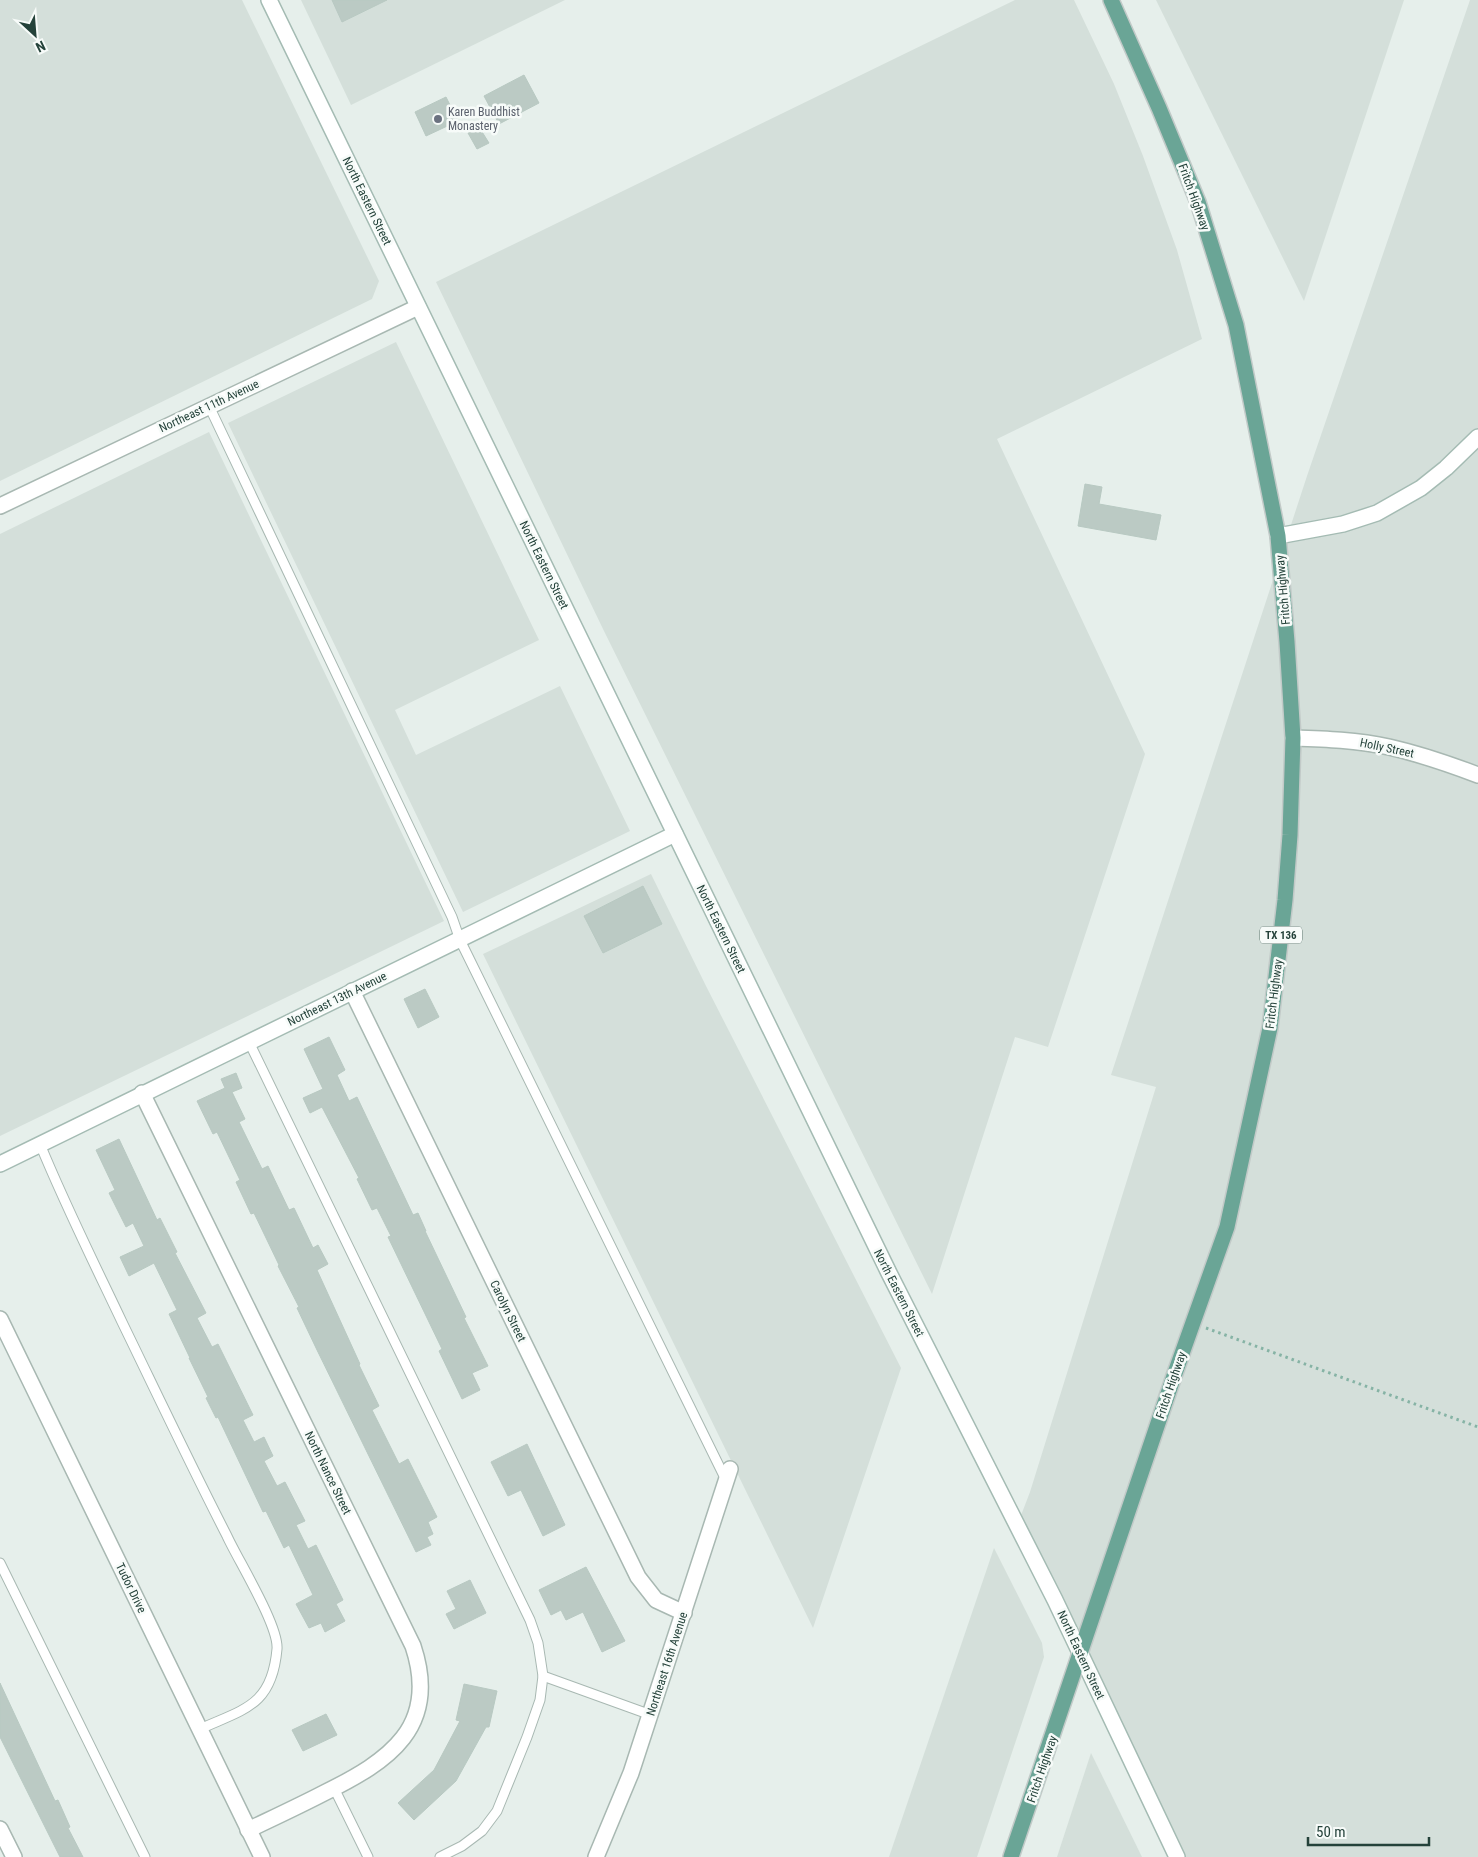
<svg xmlns="http://www.w3.org/2000/svg" width="1478" height="1857" viewBox="0 0 1478 1857" font-family="'Roboto Condensed',sans-serif">
	<style>
		.built { fill: #d4dfda }
		.building { fill: #bbcac4; stroke: #b8c9c2 }
		.lines { fill: none; stroke-linecap: round; stroke-linejoin: round }
		.lane-casing { stroke: #a8b8b2; stroke-width: 11 }
		.street-casing { stroke: #a8b8b2; stroke-width: 18 }
		.secondary-casing { stroke: #a4bbb3; stroke-width: 18 }
		.primary-casing { stroke: #c2cac8; stroke-width: 18 }
		.path { stroke: #86b3a5; stroke-width: 3; stroke-dasharray: 2.5 4; stroke-linecap: butt }
		.lane { stroke: #fff; stroke-width: 9 }
		.street { stroke: #fff; stroke-width: 15 }
		.secondary { stroke: #fff; stroke-width: 15 }
		.primary { stroke: #6aa596; stroke-width: 15 }
		.worship-dot { fill: #6b7280; stroke: #f7fbf9; stroke-width: 2 }
		.labels { text-anchor: middle; stroke-width: 5; stroke-linejoin: round; paint-order: stroke }
		.shield { fill: #f7fbf9; stroke: #637a73; stroke-width: 1 }
		.shield-label { font-size: 11px; font-weight: bold; fill: #24423a }
		.worship-label { font-size: 12px; fill: #5b616d; stroke: #f7fbf9; text-anchor: start }
		.street-label { font-size: 12px; fill: #24423a; stroke: #f7fbf9 }
	</style>
	<rect width="100%" height="100%" fill="#e6efeb"/>
	<g class="built">
		<path d="M0 0H242L379 281 372 299 0 481Z"/>
		<path d="M301 0H565L351 105Z"/>
		<path d="M1015 0H1074L1114 84 1143 156 1177 250 1202 339 997 439 1145 754 1048 1047 1015 1037 932 1294 603 629 436 282Z"/>
		<path d="M1156 0H1404L1304 301Z"/>
		<path d="M1470 0H1478V1857H1186L1020 1518 1030 1492 1156 1087 1111 1075 1307 476Z"/>
		<path d="M396 342 539 640 395 710 416 755 560 686 630 831 463 912 228 423Z"/>
		<path d="M209 432 444 921 0 1136V534Z"/>
		<path d="M651 874 706 986 901 1368 813 1628 483 954Z"/>
		<path d="M994 1548 1042 1643 1044 1657 977 1857H889Z"/>
		<path d="M1091 1753 1142 1857H1057Z"/>
	</g>
	<g class="building">
		<path d="M332 0H387L342 22Z"/>
		<path d="M524 75 539 103 499 124 484 96Z"/>
		<path d="M446 97 458 121 426 136 415 112Z"/>
		<path d="M479 127 489 143 477 149 468 133Z"/>
		<path d="M1085 484 1102 487 1099 504 1161 515 1156 540 1078 526Z"/>
		<path d="M643 886 662 924 603 953 584 916Z"/>
		<path d="M425 989 439 1017 418 1028 404 999Z"/>
		<path d="M329 1037 345 1070 337 1075 349 1101 357 1097 413 1215 418 1213 426 1231H425L466 1317 464 1318 488 1366 472 1373 480 1390 462 1399 439 1351 442 1349 388 1237 391 1236 377 1208 372 1210 357 1179 359 1178 322 1107 310 1113 303 1098 323 1089 304 1049Z"/>
		<path d="M236 1073 242 1088 232 1092 245 1119 239 1122 262 1169 268 1166 289 1210 294 1208 313 1248 318 1245 328 1264 317 1270 360 1364 359 1365 379 1406 372 1410 399 1464 408 1459 437 1517 428 1522 433 1534 427 1537 431 1545 416 1552 317 1350 297 1308 299 1307 278 1266 279 1265 254 1213 251 1214 236 1182 240 1180 217 1132 213 1134 197 1101 225 1088 221 1079Z"/>
		<path d="M119 1139 157 1220 160 1218 177 1252 175 1253 206 1313 197 1318 212 1347 218 1344 253 1415 243 1420 254 1442 264 1437 273 1456 264 1461 277 1486 285 1482 305 1521 296 1525 308 1549 316 1545 343 1600 336 1604 345 1621 325 1632 321 1623 309 1628 296 1604 313 1595 289 1545 284 1548 266 1511 263 1512 218 1417 216 1418 206 1398 208 1397 189 1358H190L169 1314 177 1310 154 1263 129 1276 120 1257 144 1246 133 1223 126 1227 109 1193 115 1190 96 1150Z"/>
		<path d="M527 1444 565 1525 543 1536 521 1490 508 1496 491 1462Z"/>
		<path d="M586 1567 625 1641 602 1652 583 1612 566 1620 561 1610 551 1615 539 1590Z"/>
		<path d="M470 1580 486 1613 454 1629 446 1614 456 1609 447 1591Z"/>
		<path d="M0 1683 55 1801 58 1800 70 1827 68 1828 83 1857H60L0 1737Z"/>
		<path d="M464 1684 497 1691 489 1727H486L456 1781 414 1820 398 1803 434 1770 460 1721 456 1720Z"/>
		<path d="M326 1714 337 1735 303 1751 292 1730Z"/>
	</g>
	<g class="lines">
		<g class="lane-casing">
			<g id="lane">
				<path d="M209 406 452 917 460 940 726 1480"/>
				<path d="M249 1042 530 1620 538 1643 543 1676 540 1700 527 1737 497 1811 482 1831 462 1846 440 1857"/>
				<path d="M40 1144C65 1205 94 1263 122 1322 157 1394 191 1466 227 1536 238 1560 279 1626 277 1649 272 1706 244 1709 200 1729"/>
				<path d="M0 1563 145 1857"/>
				<path d="M543 1676 651 1715"/>
				<path d="M334 1788 368 1857"/>
			</g>
		</g>
		<g class="street-casing">
			<g id="street">
				<path d="M0 506 418 307"/>
				<path d="M1293 738C1325 739 1357 740 1389 747 1420 754 1449 764 1478 775"/>
				<path d="M352 991 638 1577 656 1600 684 1613"/>
				<path d="M142 1093 413 1646C440 1727 389 1761 324 1793 299 1806 273 1818 248 1830"/>
				<path d="M0 1319 262 1857"/>
				<path d="M0 1829 14 1857"/>
				<path d="M596 1857 631 1773 730 1469"/>
			</g>
		</g>
		<g class="secondary-casing">
			<g id="secondary">
				<path d="M269 0 889 1273 1055 1600 1177 1857"/>
				<path d="M1278 536 1343 524 1377 513 1421 488 1446 468 1478 437"/>
				<path d="M0 1164 675 834"/>
			</g>
		</g>
		<g class="primary-casing">
			<path id="primary" d="M1011 1857 1174 1376 1227 1227 1270 1028 1285 900 1290 835 1293 738 1287 642 1278 536 1236 325 1198 202 1159 108 1111 0"/>
		</g>
		<path class="path" d="M1206 1328 1478 1427"/>
		<use href="#lane" class="lane"/>
		<use href="#street" class="street"/>
		<use href="#secondary" class="secondary"/>
		<use href="#primary" class="primary"/>
	</g>
	<circle class="worship-dot" cx="438" cy="119" r="5"/>
	<g class="labels">
		<rect class="shield" x="1260" y="926.5" width="42" height="17" rx="4"/>
		<g class="shield-label">
			<text x="1281" y="939">TX 136</text>
		</g>
		<g class="worship-label">
			<text x="448" y="116">Karen Buddhist<tspan x="448" dy="14">Monastery</tspan></text>
		</g>
		<g class="street-label">
			<text transform="translate(1194 197) rotate(70)" y="4">Fritch Highway</text>
			<text transform="translate(367 201) rotate(64)" y="4">North Eastern Street</text>
			<text transform="translate(209 406) rotate(-25)" y="4">Northeast 11th Avenue</text>
			<text transform="translate(544 565) rotate(64)" y="4">North Eastern Street</text>
			<text transform="translate(1283 590) rotate(-95)" y="4">Fritch Highway</text>
			<text transform="translate(1387 748) rotate(12)" y="4">Holly Street</text>
			<text transform="translate(721 929) rotate(64)" y="4">North Eastern Street</text>
			<text transform="translate(1274 994) rotate(-83)" y="4">Fritch Highway</text>
			<text transform="translate(337 999) rotate(-26)" y="4">Northeast 13th Avenue</text>
			<text transform="translate(899 1293) rotate(63)" y="4">North Eastern Street</text>
			<text transform="translate(508 1311) rotate(64)" y="4">Carolyn Street</text>
			<text transform="translate(1171 1385) rotate(-71)" y="4">Fritch Highway</text>
			<text transform="translate(328 1473) rotate(64)" y="4">North Nance Street</text>
			<text transform="translate(131 1588) rotate(64)" y="4">Tudor Drive</text>
			<text transform="translate(1081 1655) rotate(65)" y="4">North Eastern Street</text>
			<text transform="translate(667 1664) rotate(-72)" y="4">Northeast 16th Avenue</text>
			<text transform="translate(1042 1769) rotate(-71)" y="4">Fritch Highway</text>
		</g>
	</g>
	<g transform="translate(35 35) rotate(154)" stroke="#f7fbf9" stroke-width="4" paint-order="stroke">
	<path d="M0-4L9 19L0 12L-9 19Z" fill="#24423a"/>
	<text y="-8" font-size="14" font-weight="bold" text-anchor="middle" fill="#24423a">N</text>
	</g>
	<path d="M1308 1837v8h121v-8" fill="none" stroke="#24423a" stroke-width="2.5"/>
	<text x="1316" y="1837" font-size="15" fill="#24423a" stroke="#f7fbf9" stroke-width="4" paint-order="stroke">50 m</text>
</svg>
